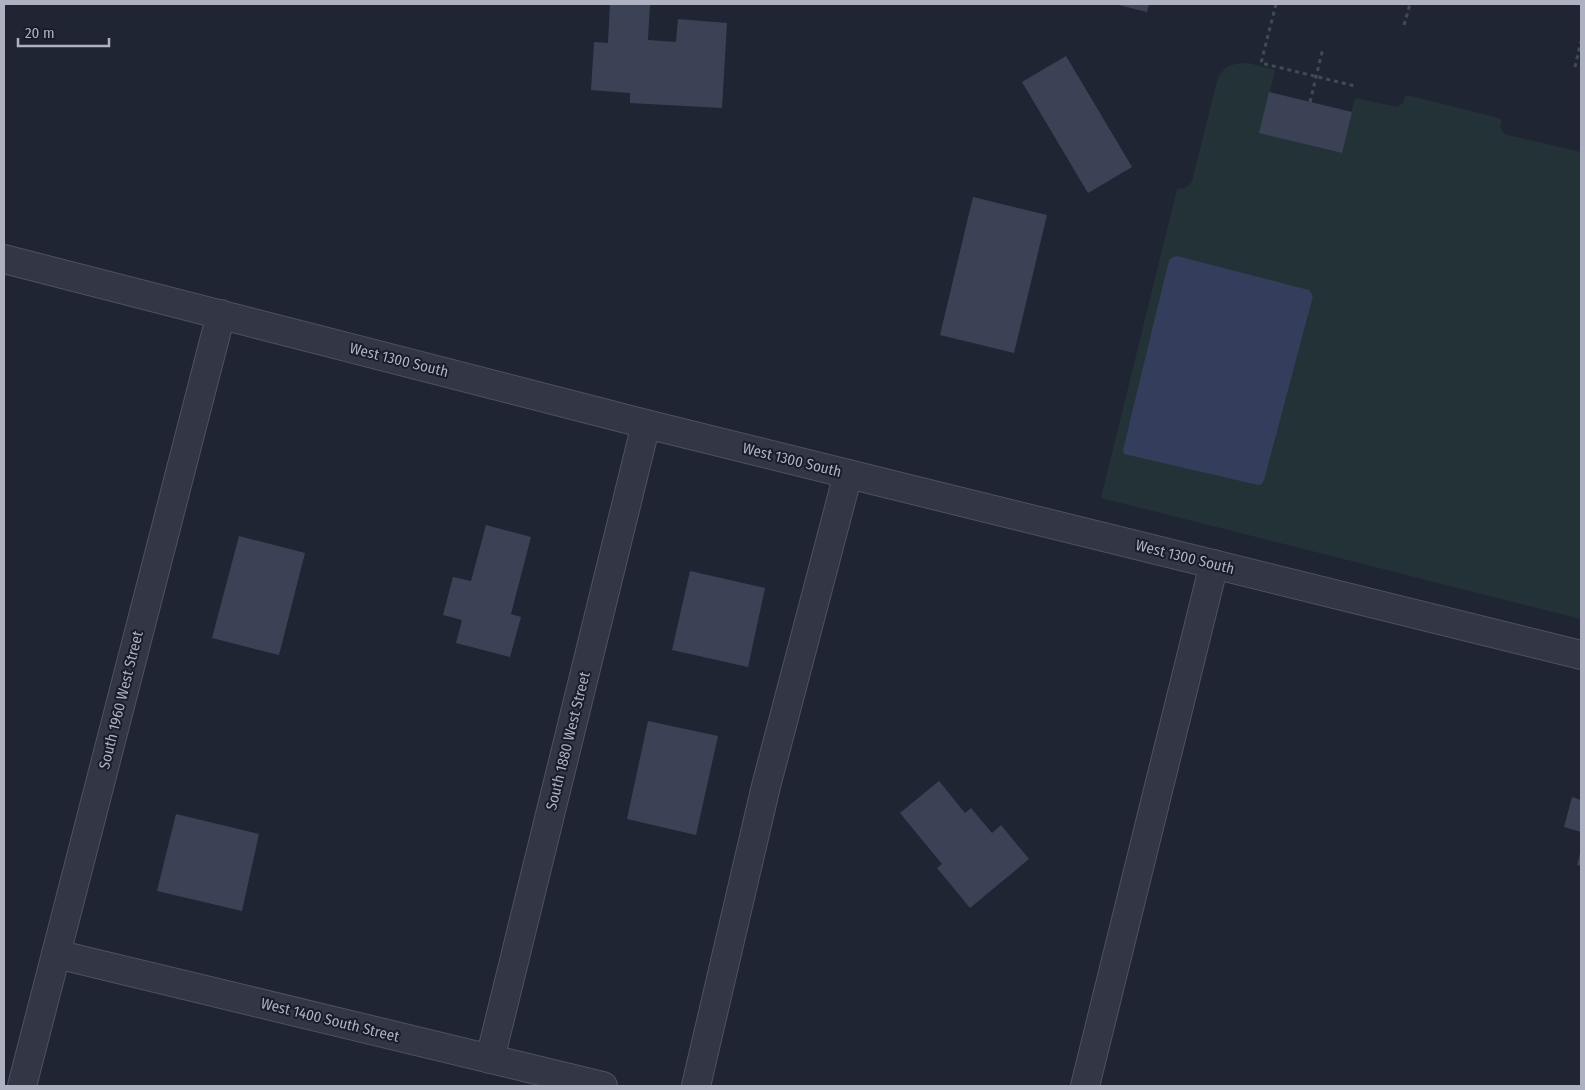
<svg xmlns="http://www.w3.org/2000/svg" width="1585" height="1090" viewBox="0 0 1585 1090" font-family="'Fira Sans Condensed',sans-serif">
	<style>
		.green { fill: #233237 }
		.water { fill: #343d5b }
		.building { fill: #3c4255 }
		.lines { fill: none; stroke-linecap: round; stroke-linejoin: round }
		.minor-casing { stroke: #4e5260; stroke-width: 30 }
		.path { stroke: #3f4d53; stroke-width: 3; stroke-dasharray: 4 4; stroke-linecap: butt }
		.minor { stroke: #333745; stroke-width: 28 }
		.labels { text-anchor: middle; stroke-width: 4; stroke-linejoin: round; paint-order: stroke }
		.street-label { font-size: 15px; fill: #adb1c2; stroke: #191d2a }
	</style>
	<rect width="100%" height="100%" fill="#202534"/>
	<path class="green" d="M1248 63 1275 70 1260 133 1341 153 1355 98 1397 107 1403 103 1406 95 1502 119 1500 127 1504 134 1581 152V619L1101 498 1177 189 1185 188 1192 182 1218 78C1226 64 1233 64 1248 63Z"/>
	<path class="water" d="M1177 256 1309 290 1313 296 1264 480 1262 484 1258 485 1124 454 1123 450 1169 260 1173 257Z"/>
	<g class="building">
		<path d="M610 4H650L648 40 676 42 678 19 727 23 722 108 630 103V93L591 90 594 42 608 43Z"/>
		<path d="M1115 4H1149L1147 12Z"/>
		<path d="M1066 56 1132 167 1088 193 1022 82Z"/>
		<path d="M1269 92 1352 112 1342 153 1259 133Z"/>
		<path d="M973 197 1047 215 1014 353 940 335Z"/>
		<path d="M486 525 531 537 511 614 521 617 510 657 456 643 462 620 443 615 453 577 471 581Z"/>
		<path d="M239 536 305 553 279 655 212 638Z"/>
		<path d="M690 571 765 588 748 667 672 650Z"/>
		<path d="M648 721 718 736 696 835 627 819Z"/>
		<path d="M939 781 965 813 971 808 992 833 1001 825 1029 859 970 908 937 868 942 864 900 813Z"/>
		<path d="M1572 797 1581 800V832L1564 827Z"/>
		<path d="M176 814 259 834 242 911 157 891Z"/>
		<path d="M1581 849V866L1577 865Z"/>
	</g>
	<g class="lines">
		<g class="minor-casing">
			<g id="minor">
				<path d="M4 259 646 424 1581 655"/>
				<path d="M56 954 603 1086"/>
				<path d="M490 1059 646 424"/>
				<path d="M22 1086 221 314"/>
				<path d="M696 1086 766 786 848 474"/>
				<path d="M1085 1086 1214 564"/>
			</g>
		</g>
		<g class="path">
			<path d="M1276 4 1261 63 1355 86"/>
			<path d="M1404 25 1410 4"/>
			<path d="M1575 67 1581 41"/>
			<path d="M1310 102 1323 48"/>
		</g>
		<use href="#minor" class="minor"/>
	</g>
	<g class="labels">
		<g class="street-label">
			<text transform="translate(399 360) rotate(14)" y="5">West 1300 South</text>
			<text transform="translate(792 460) rotate(14)" y="5">West 1300 South</text>
			<text transform="translate(1185 557) rotate(14)" y="5">West 1300 South</text>
			<text transform="translate(121 700) rotate(-76)" y="5">South 1960 West Street</text>
			<text transform="translate(568 741) rotate(-76)" y="5">South 1880 West Street</text>
			<text transform="translate(330 1020) rotate(14)" y="5">West 1400 South Street</text>
		</g>
	</g>
	<rect width="1585" height="1090" fill="none" stroke="#adb1c2" stroke-width="10"/>
	<path d="M18 38v8h91v-8" fill="none" stroke="#adb1c2" stroke-width="2.5"/>
	<text x="25" y="38" font-size="15" fill="#adb1c2" stroke="#191d2a" stroke-width="4" paint-order="stroke">20 m</text>
</svg>
